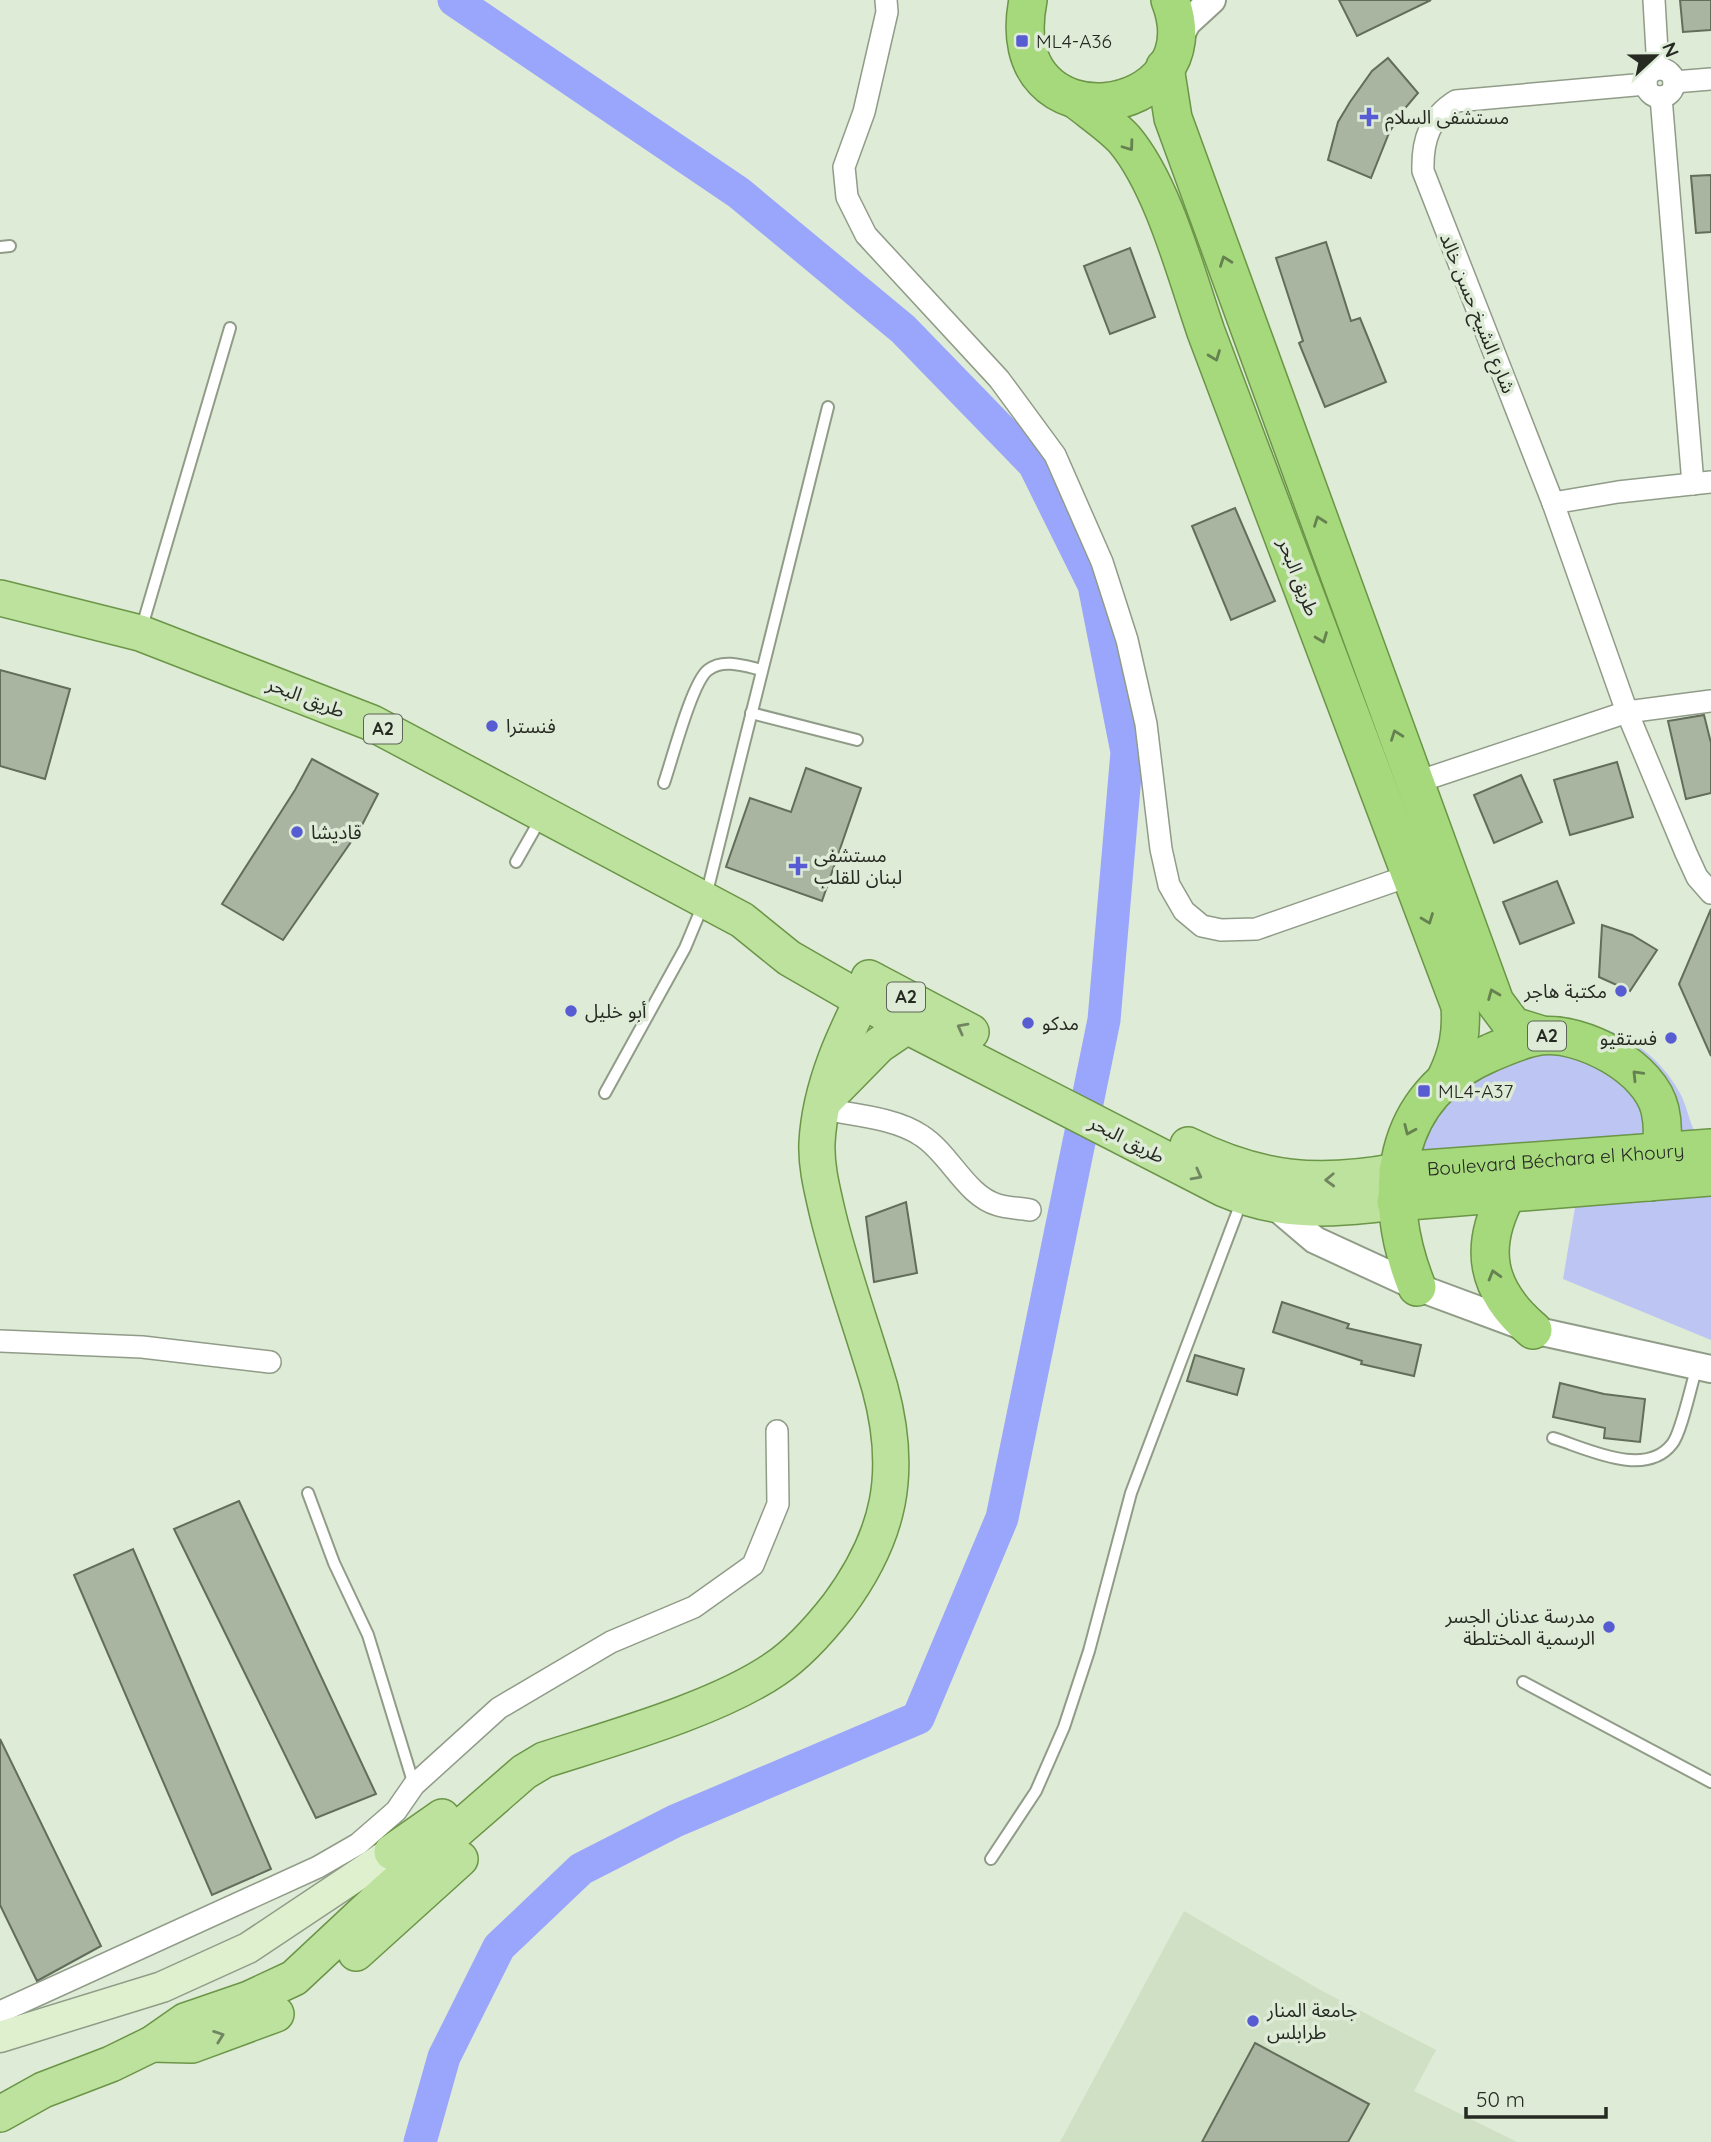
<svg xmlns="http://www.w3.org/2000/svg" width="1711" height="2142" viewBox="0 0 1711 2142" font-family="Quicksand,'Noto Sans Arabic',sans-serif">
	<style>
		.built { fill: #cfe0c4 }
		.green { fill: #bdc6f2 }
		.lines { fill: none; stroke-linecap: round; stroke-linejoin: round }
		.river { stroke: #9aa6fb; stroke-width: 33 }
		.building { fill: #a9b5a0; stroke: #626d5a; stroke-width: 2 }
		.service-casing { stroke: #909c88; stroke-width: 14 }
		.minor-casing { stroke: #909c88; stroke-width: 24 }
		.tertiary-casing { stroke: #909c88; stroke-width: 30 }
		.secondary-casing { stroke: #909c88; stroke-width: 33 }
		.primary-casing { stroke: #6b9547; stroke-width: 38 }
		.trunk-casing { stroke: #6b9547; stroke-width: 40 }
		.service { stroke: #fff; stroke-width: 10 }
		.minor { stroke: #fff; stroke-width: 21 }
		.tertiary { stroke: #fff; stroke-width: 26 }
		.secondary { stroke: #def0ce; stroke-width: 30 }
		.primary { stroke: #bce29d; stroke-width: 35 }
		.trunk { stroke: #a6d87c; stroke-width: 37 }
		.oneway { stroke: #668150 }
		.oneway2 { stroke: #718660 }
		.poi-dot { fill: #575cd3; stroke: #deebd6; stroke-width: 2.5 }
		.labels { text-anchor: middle; stroke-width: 7; stroke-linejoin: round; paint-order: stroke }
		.shield { fill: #deebd6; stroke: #5d6459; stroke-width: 2 }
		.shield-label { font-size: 18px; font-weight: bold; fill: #262a23 }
		.poi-label { font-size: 19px; fill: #262a23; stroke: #deebd6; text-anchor: start }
		.street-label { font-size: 19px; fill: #262a23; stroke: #deebd6 }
	</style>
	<rect width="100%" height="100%" fill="#deebd6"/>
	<path class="built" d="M1184 1911 1324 1992 1436 2050 1414 2091 1517 2142H1060Z"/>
	<path class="green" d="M1551 1019C1605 1021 1653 1044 1680 1093 1686 1104 1688 1116 1693 1128 1696 1138 1705 1147 1711 1155V1340L1563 1279 1582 1166H1416L1424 1112Z"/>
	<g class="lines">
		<path class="river" d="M420 2142 444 2057 499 1947 581 1869 675 1821 918 1718 1002 1518 1104 1020 1127 752 1094 585 1034 464 903 329 739 193 454 0"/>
	</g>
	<g class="building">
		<path d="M1339 0H1431L1357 36Z"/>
		<path d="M1680 0H1711V30L1683 32Z"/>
		<path d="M1388 58 1418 93 1401 113 1389 133 1371 178 1328 160 1338 122 1350 102 1372 71Z"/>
		<path d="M1711 175V232L1696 233 1691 176Z"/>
		<path d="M1326 242 1351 321 1360 318 1386 382 1325 407 1299 343 1303 341 1276 258Z"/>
		<path d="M1130 248 1155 317 1110 334 1084 266Z"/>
		<path d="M1235 508 1275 601 1231 620 1192 526Z"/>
		<path d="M0 670 70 689 45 779 0 766Z"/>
		<path d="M1704 715 1711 743V793L1686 799 1668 721Z"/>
		<path d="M312 759 378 794 360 829 283 940 222 904 295 790Z"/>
		<path d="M1617 762 1633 817 1570 835 1554 780Z"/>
		<path d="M806 768 861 788 822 901 726 867 750 798 791 812Z"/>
		<path d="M1521 775 1542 822 1494 843 1474 795Z"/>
		<path d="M1557 881 1574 923 1520 944 1503 902Z"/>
		<path d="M1711 909V1056L1679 984Z"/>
		<path d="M1602 925 1632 935 1657 950 1630 991 1599 977Z"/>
		<path d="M906 1202 917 1273 874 1282 866 1217Z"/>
		<path d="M1282 1302 1349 1324 1347 1328 1421 1345 1414 1376 1361 1364 1362 1361 1273 1332Z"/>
		<path d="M1195 1355 1244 1369 1237 1395 1187 1381Z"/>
		<path d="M1560 1383 1604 1394 1645 1399 1640 1442 1604 1438 1605 1428 1553 1417Z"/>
		<path d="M239 1501 376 1794 316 1818 174 1529Z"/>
		<path d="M133 1549 271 1869 212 1895 74 1575Z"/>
		<path d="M0 1739 101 1946 37 1981 0 1905Z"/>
		<path d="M1255 2043 1369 2104 1348 2142H1202Z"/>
	</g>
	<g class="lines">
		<g class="service-casing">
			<g id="service">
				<path d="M0 247 10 246"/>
				<path d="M141 630 230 328"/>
				<path d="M751 713 857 740"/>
				<path d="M664 783C672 760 692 682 708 670 723 658 745 666 762 670"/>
				<path d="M516 862 541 818"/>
				<path d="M605 1093 685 948 705 900 828 407"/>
				<path d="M1553 1438C1586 1448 1645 1479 1672 1444 1681 1434 1692 1382 1697 1366"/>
				<path d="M308 1493 334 1563 368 1635 414 1785"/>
				<path d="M1523 1682 1711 1782"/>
				<path d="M991 1859 1036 1791 1064 1727 1089 1651 1131 1493 1242 1200"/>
			</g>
		</g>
		<g class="minor-casing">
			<g id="minor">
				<path d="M886 0 887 12 864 112 844 167 847 197 866 235 999 379 1055 455 1102 562 1127 640 1146 724 1161 849 1169 885 1184 911 1202 926 1221 930 1256 929 1411 875"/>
				<path d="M1654 0 1658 69"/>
				<circle cx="1660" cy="83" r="14"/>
				<path d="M1674 82 1711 79"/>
				<path d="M1646 84 1456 101C1430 117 1422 140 1423 171L1553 503 1627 712 1686 853 1697 877 1711 893"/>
				<path d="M1661 97 1693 484"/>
				<path d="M1553 503 1618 492 1711 482"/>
				<path d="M1414 783 1627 712 1711 701"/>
				<path d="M823 1109C854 1115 896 1118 922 1136 950 1154 966 1196 998 1205 1008 1208 1020 1208 1030 1210"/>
				<path d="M0 1341 142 1347 270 1362"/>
				<path d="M0 2012 318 1867 358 1844 396 1811 414 1785 499 1708 611 1642 694 1607 753 1565 778 1504 777 1431"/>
			</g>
		</g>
		<g class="tertiary-casing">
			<g id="tertiary">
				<path d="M1175 47 1187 23 1212 0"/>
				<path d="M1276 1207 1315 1240 1417 1287 1533 1330 1711 1369"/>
			</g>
		</g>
		<g class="secondary-casing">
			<path id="secondary" d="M0 2037 162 1987 248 1948 392 1852 408 1851 416 1855"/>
		</g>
		<g class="primary-casing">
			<g id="primary">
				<path d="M0 598 140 633 372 723 742 920 789 958 907 1026 1224 1189C1285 1215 1332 1209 1396 1202"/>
				<path d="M869 978 971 1032"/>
				<path d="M826 1099 879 1045 907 1026"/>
				<path d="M1188 1145C1261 1181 1318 1186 1398 1171"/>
				<path d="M392 1852 442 1817"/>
				<path d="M356 1953 460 1859"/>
				<path d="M152 2044 192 2045 276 2014"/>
				<path d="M0 2114 43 2090 111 2064 152 2044 185 2021 249 1999 294 1978 385 1893 524 1772 544 1760C612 1738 717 1709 775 1669 799 1653 820 1629 838 1606 890 1536 903 1473 880 1388 863 1329 841 1271 827 1211 822 1189 816 1166 817 1143 820 1084 846 1032 872 980"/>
			</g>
		</g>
		<g class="trunk-casing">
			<g id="trunk">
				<path d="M1028 0C998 151 1217 120 1170 0"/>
				<path d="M1165 67 1173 118 1495 1002 1513 1026 1542 1035"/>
				<path d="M1078 101C1093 113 1111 125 1124 139 1163 185 1186 274 1206 332L1460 1006C1462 1033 1458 1053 1446 1078"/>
				<path id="s1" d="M1398 1171 1711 1148"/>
				<path d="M1507 1194C1478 1248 1486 1290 1533 1330"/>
				<path d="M1396 1202 1711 1177"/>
				<path d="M1417 1287C1380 1196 1390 1095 1490 1053 1506 1046 1524 1038 1541 1036 1582 1031 1651 1068 1660 1110 1666 1137 1660 1157 1650 1182"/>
			</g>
		</g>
		<use href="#service" class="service"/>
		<use href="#minor" class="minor"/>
		<use href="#tertiary" class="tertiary"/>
		<use href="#secondary" class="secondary"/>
		<use href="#primary" class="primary"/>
		<use href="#trunk" class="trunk"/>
	</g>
	<defs><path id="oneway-chevron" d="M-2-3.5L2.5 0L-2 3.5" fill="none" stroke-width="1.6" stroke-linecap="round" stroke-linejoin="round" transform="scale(1.75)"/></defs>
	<g class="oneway">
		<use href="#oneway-chevron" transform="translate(1129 146) rotate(54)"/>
		<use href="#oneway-chevron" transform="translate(1225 261) rotate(-110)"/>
		<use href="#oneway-chevron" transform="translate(1215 356) rotate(69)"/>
		<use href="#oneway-chevron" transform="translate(1319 521) rotate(-110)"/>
		<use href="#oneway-chevron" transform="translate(1322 638) rotate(69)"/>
		<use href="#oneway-chevron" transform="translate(1396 735) rotate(-110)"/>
		<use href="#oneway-chevron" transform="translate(1428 919) rotate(69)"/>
		<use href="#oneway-chevron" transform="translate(1493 994) rotate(-112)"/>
		<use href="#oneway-chevron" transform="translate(1637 1075) rotate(-134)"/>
		<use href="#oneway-chevron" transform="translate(1409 1130) rotate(114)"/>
		<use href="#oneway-chevron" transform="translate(1494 1275) rotate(-106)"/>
	</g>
	<g class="oneway2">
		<use href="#oneway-chevron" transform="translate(962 1028) rotate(-152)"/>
		<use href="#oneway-chevron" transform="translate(1197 1175) rotate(28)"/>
		<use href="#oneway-chevron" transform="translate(1330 1180) rotate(178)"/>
		<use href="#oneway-chevron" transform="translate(219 2036) rotate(-20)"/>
	</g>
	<g class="poi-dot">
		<rect x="1015" y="34" width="14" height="14" rx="3.5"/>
		<path d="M1365.5 106.5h7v7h7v7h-7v7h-7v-7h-7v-7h7z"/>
		<circle cx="492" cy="726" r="7"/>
		<circle cx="297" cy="832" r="7"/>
		<path d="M794.5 855.5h7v7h7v7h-7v7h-7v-7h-7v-7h7z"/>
		<circle cx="1621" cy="991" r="7"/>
		<circle cx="571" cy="1011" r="7"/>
		<circle cx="1028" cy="1023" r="7"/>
		<circle cx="1671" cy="1038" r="7"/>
		<rect x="1417" y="1084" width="14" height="14" rx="3.5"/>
		<circle cx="1609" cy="1627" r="7"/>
		<circle cx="1253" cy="2021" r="7"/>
	</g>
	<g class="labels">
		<g class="shield">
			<rect x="364" y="714.5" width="38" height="29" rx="5"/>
			<rect x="887" y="982.5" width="38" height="29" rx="5"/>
			<rect x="1528" y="1021.5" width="38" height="29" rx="5"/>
		</g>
		<g class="shield-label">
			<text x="383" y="735">A2</text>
			<text x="906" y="1003">A2</text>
			<text x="1547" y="1042">A2</text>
		</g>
		<g class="poi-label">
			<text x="1036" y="48">ML4-A36</text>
			<text x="1385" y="124">مستشفى السلام</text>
			<text x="506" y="733">فنسترا</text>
			<text x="311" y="839">قاديشا</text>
			<text x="814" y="862">مستشفى<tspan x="814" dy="22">لبنان للقلب</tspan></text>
			<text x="1607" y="998" text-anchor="end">مكتبة هاجر</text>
			<text x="585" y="1018">أبو خليل</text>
			<text x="1042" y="1030">مدكو</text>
			<text x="1657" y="1045" text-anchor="end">فستقيو</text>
			<text x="1438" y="1098">ML4-A37</text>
			<text x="1595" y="1623" text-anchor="end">مدرسة عدنان الجسر<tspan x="1595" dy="22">الرسمية المختلطة</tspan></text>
			<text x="1267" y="2017">جامعة المنار<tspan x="1267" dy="22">طرابلس</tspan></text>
		</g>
		<g class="street-label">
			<text transform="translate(1478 313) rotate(68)" y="7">شارع الشيخ حسن خالد</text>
			<text transform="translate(1299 577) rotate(69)" y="7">طريق البحر</text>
			<text transform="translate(306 697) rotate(21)" y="7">طريق البحر</text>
			<text transform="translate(1127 1139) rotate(27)" y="7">طريق البحر</text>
			<text dy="7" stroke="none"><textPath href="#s1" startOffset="158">Boulevard Béchara el Khoury</textPath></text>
		</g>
	</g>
	<g transform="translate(1655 56) rotate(68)" stroke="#deebd6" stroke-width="5" paint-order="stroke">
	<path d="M0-5L12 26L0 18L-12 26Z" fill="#262a23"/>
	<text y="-10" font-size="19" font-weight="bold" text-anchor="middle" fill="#262a23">N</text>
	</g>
	<path d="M1466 2107v10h140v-10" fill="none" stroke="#262a23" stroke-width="3.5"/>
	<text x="1476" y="2107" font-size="21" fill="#262a23" stroke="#deebd6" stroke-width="5" paint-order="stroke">50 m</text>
</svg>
